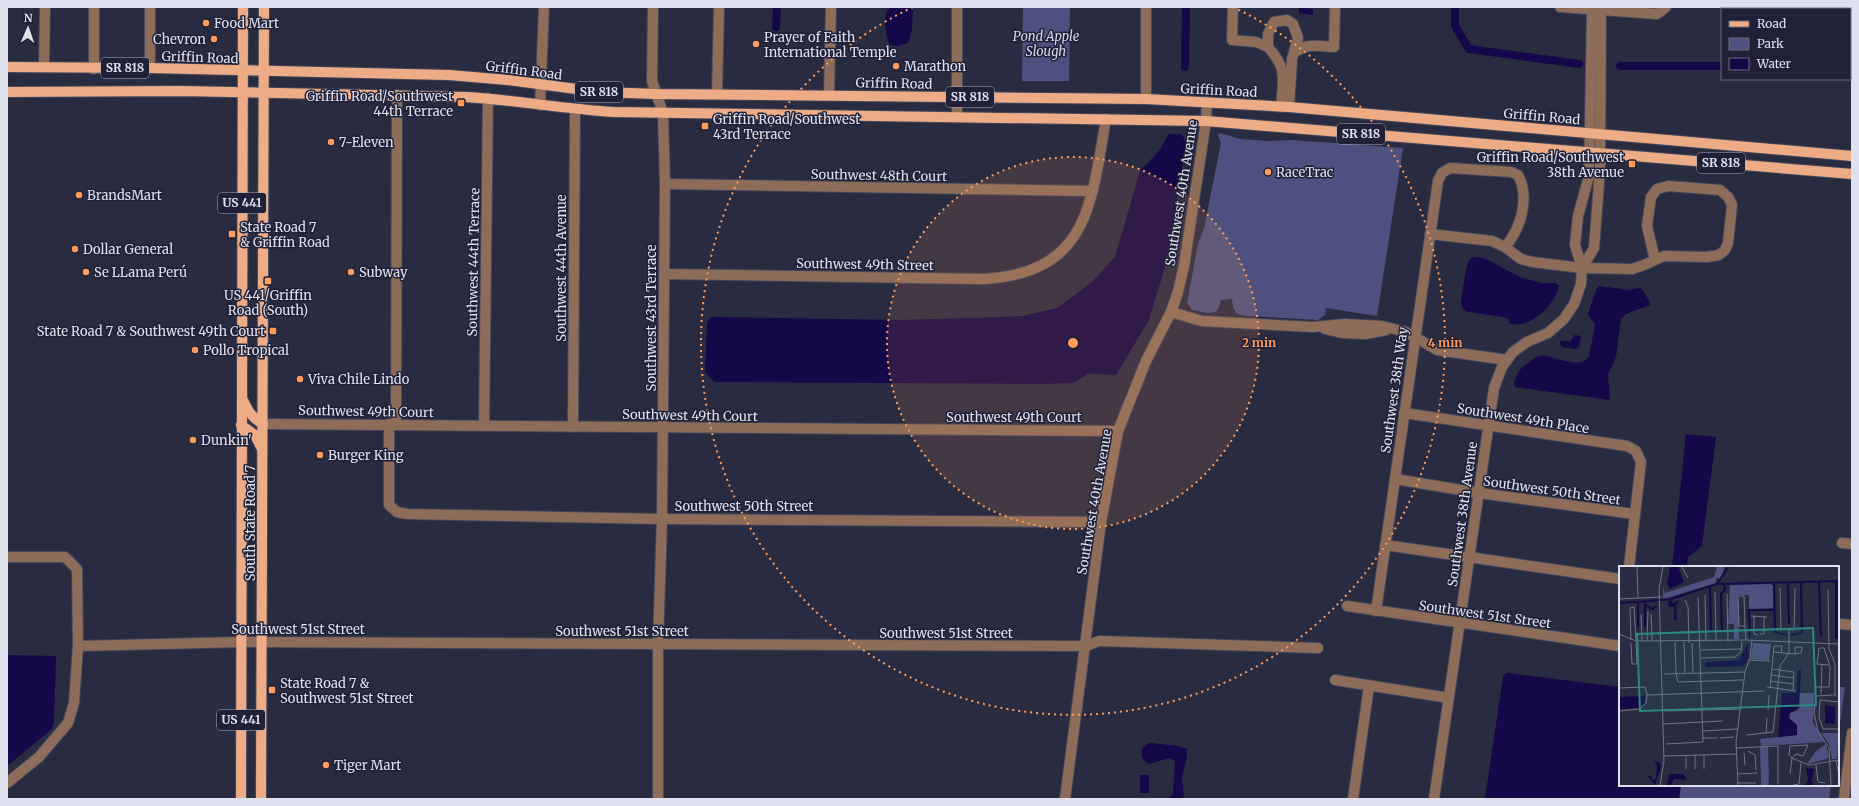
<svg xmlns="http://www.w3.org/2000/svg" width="1859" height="806" viewBox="0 0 1859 806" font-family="Merriweather,serif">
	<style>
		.green { fill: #4e517f }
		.water { fill: #140848 }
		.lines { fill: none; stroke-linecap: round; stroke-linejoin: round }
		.canal { stroke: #140848; stroke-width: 8 }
		.minor-casing { stroke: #46485c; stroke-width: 12 }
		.major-casing { stroke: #46485c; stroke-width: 12 }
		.minor { stroke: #8d6d5a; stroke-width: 10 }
		.major { stroke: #edac85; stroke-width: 10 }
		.ring { fill: none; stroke: #ff9b5b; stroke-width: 2; stroke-dasharray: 2 4 }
		.poi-dot { fill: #ff9b5b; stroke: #202136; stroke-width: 1.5 }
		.labels { text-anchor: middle; stroke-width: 3; stroke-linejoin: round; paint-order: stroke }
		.shield { fill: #202136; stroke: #a5a7b7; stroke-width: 1 }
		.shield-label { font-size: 12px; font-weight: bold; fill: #dee0ee }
		.poi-label { font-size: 13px; fill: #dee0ee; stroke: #202136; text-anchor: start }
		.park-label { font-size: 13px; font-style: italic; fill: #d7daee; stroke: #202136 }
		.street-label { font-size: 13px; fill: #dee0ee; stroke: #202136 }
		.inset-river { fill: none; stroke: #140848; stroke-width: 2 }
		.inset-road { fill: none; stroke: #717386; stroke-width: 1 }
		.view { fill: #2e8681; fill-opacity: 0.15; stroke: #2e8681; stroke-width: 2 }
		.inset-edge { fill: none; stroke: #dee0ee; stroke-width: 2 }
		.centre { fill: #ff9b5b; stroke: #202136; stroke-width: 2 }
		.ring-label { font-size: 12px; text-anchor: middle; font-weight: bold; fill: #ff9b5b; stroke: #202136; stroke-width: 3; stroke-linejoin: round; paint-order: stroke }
	</style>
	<rect width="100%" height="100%" fill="#292b40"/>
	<g class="green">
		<path d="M1023 7H1070L1069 81H1022Z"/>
		<path d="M1219 133 1241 139 1269 141 1291 140 1403 148 1377 316 1326 308 1325 315 1318 320 1248 316 1237 314 1233 308 1232 299 1221 300 1220 305 1216 312 1208 313 1192 310 1187 303 1198 244 1204 228 1221 143 1218 136Z"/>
		<path d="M1838 687H1845L1838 737Z"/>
		<path d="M1681 785H1831L1829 799H1679Z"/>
	</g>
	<g class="water">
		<path d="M890 7H910L913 10 912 31 908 43 899 46 890 45C885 36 882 14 890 7Z"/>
		<path d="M1299 7 1313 9V15L1299 13Z"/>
		<path d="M1169 134H1181L1184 138 1186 144 1165 267 1149 320 1116 375 1088 374 1073 383 1042 384 714 382 705 372 707 322 711 317 899 320 974 318 1022 316 1057 308 1092 282 1115 257 1140 171 1159 151Z"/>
		<path d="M1477 257 1484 258 1522 278 1542 283H1556L1559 286C1556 304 1528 331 1509 323L1508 319 1503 317 1468 312 1463 309 1461 304C1462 297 1466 264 1469 260 1471 257 1474 258 1477 257Z"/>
		<path d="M1599 286 1629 290 1637 288 1642 289 1650 302V305L1626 314 1621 319 1616 357 1608 375 1610 400 1515 387C1513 380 1516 376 1520 370 1522 367 1524 366 1527 364 1531 361 1534 357 1540 356 1553 354 1580 372 1589 356L1595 325 1588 314 1596 290Z"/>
		<path d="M1574 335 1581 336 1579 348 1577 347 1576 349 1562 347 1560 344 1561 341H1571Z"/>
		<path d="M1686 434 1716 437 1702 546 1688 557 1687 567H1672Z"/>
		<path d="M7 655 56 656 54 722 52 729 7 766Z"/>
		<path d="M1507 673 1620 687V785H1681L1679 799H1485L1503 676Z"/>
		<path d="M1151 743 1179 746 1187 749V757L1182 777 1184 799H1166L1173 794 1175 761 1169 758 1149 764C1139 758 1138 747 1151 743Z"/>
		<rect x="1140" y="775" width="9" height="18"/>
	</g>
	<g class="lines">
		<g class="canal">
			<path d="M1455 7V26L1469 49 1579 64"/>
			<path d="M1737 9V7"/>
			<path d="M776 27 777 7"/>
			<path d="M1620 66H1722"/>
			<path d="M1185 67 1186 7"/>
		</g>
		<g class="minor-casing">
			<g id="minor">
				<path d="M150 7V68"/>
				<path d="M653 7 652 81 663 113 665 184 662 519 658 645V799"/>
				<path d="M1233 7 1232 40 1256 42 1268 47"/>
				<path d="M1560 7 1657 14 1666 7"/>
				<path d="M1295 52C1307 43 1319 46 1334 47L1335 7"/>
				<path d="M44 67 45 7"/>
				<path d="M94 69V7"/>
				<path d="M717 94 719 7"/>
				<path d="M829 95 831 7"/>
				<path d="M1146 99V7"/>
				<path d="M540 105 544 7"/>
				<path d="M1281 107C1283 79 1288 69 1268 47V34L1274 22 1287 20 1293 24 1298 38 1292 59 1289 107"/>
				<path d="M957 117V7"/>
				<path d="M665 184 1093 191"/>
				<path d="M1430 234 1492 241 1505 247 1521 259 1532 262 1582 268 1632 269 1644 265 1664 256 1707 257 1719 255 1725 250 1728 243 1732 205 1728 197 1720 190 1668 186 1657 189 1651 197 1647 226 1655 260"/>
				<path d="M1582 268 1594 248 1600 170 1601 11"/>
				<path d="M664 274 983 279C1089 273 1091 204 1106 119"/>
				<path d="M1171 312 1202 321 1313 327 1345 324 1382 326 1406 332 1437 350 1507 360"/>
				<path d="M1325 329 1342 333 1365 334 1386 330"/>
				<path d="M1404 413 1627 446 1636 451 1641 462 1629 567"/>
				<path d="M263 424 1118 431"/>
				<path d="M389 424V505L397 512 407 514 662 519 1101 522"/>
				<path d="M396 424 397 95"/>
				<path d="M484 426 488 98"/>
				<path d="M573 427 575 110"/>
				<path d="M1395 479 1479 493 1634 514"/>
				<path d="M1842 543 1852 544"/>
				<path d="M1385 545 1620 579"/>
				<path d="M7 557H65L77 569 78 646 242 642 1086 646 1099 641 1318 648"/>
				<path d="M1347 606 1620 646"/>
				<path d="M1376 611 1438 181 1442 173 1450 168 1511 172 1518 175C1530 197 1521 229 1505 247"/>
				<path d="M1840 624 1852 625"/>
				<path d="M1335 680 1449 698"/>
				<path d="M7 783 39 757 68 723 74 703 78 646"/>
				<path d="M1065 799 1101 522 1118 431 1146 361 1171 312 1178 292 1184 266 1206 121 1207 102"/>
				<path d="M1353 799 1369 686"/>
				<path d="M1434 799 1494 388 1502 367 1513 352 1527 342 1548 333 1564 319 1574 304 1581 284 1582 268 1575 245 1578 216 1589 176 1592 10"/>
				<path d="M1844 799 1852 733"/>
			</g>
		</g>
		<g class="major-casing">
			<g id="major">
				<path d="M7 67 150 68 449 75 508 80 599 92 657 94 1146 99 1289 107 1852 156"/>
				<path d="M7 92 181 91 466 97C516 100 565 109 614 112L1206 121 1852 174"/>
				<path d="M243 400C248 411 252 418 263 424"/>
				<path d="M241 425 255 435 262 449"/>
				<path d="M241 799 243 7"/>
				<path d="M261 799 264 7"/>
			</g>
		</g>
		<use href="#minor" class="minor"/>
		<use href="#major" class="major"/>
	</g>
	<circle cx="1073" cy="343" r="186" fill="#ff9b5b" fill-opacity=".12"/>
	<g class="ring">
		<circle cx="1073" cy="343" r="186"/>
		<path d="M1233 7A372 372 0 1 1 913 7"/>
	</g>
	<g class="poi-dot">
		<circle cx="206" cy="23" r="4"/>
		<circle cx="214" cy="39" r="4"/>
		<circle cx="756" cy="44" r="4"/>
		<circle cx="896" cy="66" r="4"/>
		<rect x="457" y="99" width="8" height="8" rx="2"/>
		<rect x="701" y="122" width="8" height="8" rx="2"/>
		<circle cx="331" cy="142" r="4"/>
		<rect x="1628" y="160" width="8" height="8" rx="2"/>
		<circle cx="1268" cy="172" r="4"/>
		<circle cx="79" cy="195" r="4"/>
		<rect x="228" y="230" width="8" height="8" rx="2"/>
		<circle cx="75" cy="249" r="4"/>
		<circle cx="86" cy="272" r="4"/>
		<circle cx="351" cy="272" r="4"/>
		<rect x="264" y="277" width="8" height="8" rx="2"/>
		<rect x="269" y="327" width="8" height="8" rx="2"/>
		<circle cx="195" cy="350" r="4"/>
		<circle cx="300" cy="379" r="4"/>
		<circle cx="193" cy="440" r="4"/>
		<circle cx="320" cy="455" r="4"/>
		<rect x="268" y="686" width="8" height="8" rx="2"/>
		<circle cx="326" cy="765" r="4"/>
	</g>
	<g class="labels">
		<g class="shield">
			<rect x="101" y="58" width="48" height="20" rx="3"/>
			<rect x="575" y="82" width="48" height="20" rx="3"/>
			<rect x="946" y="87" width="48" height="20" rx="3"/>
			<rect x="1337" y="124" width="48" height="20" rx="3"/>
			<rect x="1697" y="153" width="48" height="20" rx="3"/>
			<rect x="218" y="193" width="48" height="20" rx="3"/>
			<rect x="217" y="710" width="48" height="20" rx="3"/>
		</g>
		<g class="shield-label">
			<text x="125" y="72">SR 818</text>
			<text x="599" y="96">SR 818</text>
			<text x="970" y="101">SR 818</text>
			<text x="1361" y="138">SR 818</text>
			<text x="1721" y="167">SR 818</text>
			<text x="242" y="207">US 441</text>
			<text x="241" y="724">US 441</text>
		</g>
		<g class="poi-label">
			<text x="214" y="28">Food Mart</text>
			<text x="764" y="42">Prayer of Faith<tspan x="764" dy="15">International Temple</tspan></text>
			<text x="206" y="44" text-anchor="end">Chevron</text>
			<text x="904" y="71">Marathon</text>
			<text x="453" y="101" text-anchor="end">Griffin Road/Southwest<tspan x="453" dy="15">44th Terrace</tspan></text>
			<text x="713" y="124">Griffin Road/Southwest<tspan x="713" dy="15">43rd Terrace</tspan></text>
			<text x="339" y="147">7-Eleven</text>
			<text x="1624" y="162" text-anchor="end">Griffin Road/Southwest<tspan x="1624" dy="15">38th Avenue</tspan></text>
			<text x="1276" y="177">RaceTrac</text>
			<text x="87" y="200">BrandsMart</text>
			<text x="240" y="232">State Road 7<tspan x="240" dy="15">&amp; Griffin Road</tspan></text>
			<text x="83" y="254">Dollar General</text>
			<text x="94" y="277">Se LLama Perú</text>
			<text x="359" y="277">Subway</text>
			<text x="268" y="300" text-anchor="middle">US 441/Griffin<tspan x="268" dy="15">Road (South)</tspan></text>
			<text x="265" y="336" text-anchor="end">State Road 7 &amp; Southwest 49th Court</text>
			<text x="203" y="355">Pollo Tropical</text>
			<text x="308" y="384">Viva Chile Lindo</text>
			<text x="201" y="445">Dunkin'</text>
			<text x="328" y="460">Burger King</text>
			<text x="280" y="688">State Road 7 &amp;<tspan x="280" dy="15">Southwest 51st Street</tspan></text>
			<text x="334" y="770">Tiger Mart</text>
		</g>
		<g class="park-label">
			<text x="1046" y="41">Pond Apple<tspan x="1046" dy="15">Slough</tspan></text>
		</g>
		<g class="street-label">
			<text transform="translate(200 57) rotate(2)" y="5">Griffin Road</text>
			<text transform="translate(524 70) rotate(7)" y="5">Griffin Road</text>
			<text transform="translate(894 83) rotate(1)" y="5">Griffin Road</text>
			<text transform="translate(1219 90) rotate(3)" y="5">Griffin Road</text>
			<text transform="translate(1542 116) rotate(5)" y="5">Griffin Road</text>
			<text transform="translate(879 175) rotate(1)" y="5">Southwest 48th Court</text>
			<text transform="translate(1181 193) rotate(-81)" y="5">Southwest 40th Avenue</text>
			<text transform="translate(473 262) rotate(-89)" y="5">Southwest 44th Terrace</text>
			<text transform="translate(865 264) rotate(1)" y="5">Southwest 49th Street</text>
			<text transform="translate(561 268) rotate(-90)" y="5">Southwest 44th Avenue</text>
			<text transform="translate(651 318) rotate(-90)" y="5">Southwest 43rd Terrace</text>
			<text transform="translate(1394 390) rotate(-82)" y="5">Southwest 38th Way</text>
			<text transform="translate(366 411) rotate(1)" y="5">Southwest 49th Court</text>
			<text transform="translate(690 415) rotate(1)" y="5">Southwest 49th Court</text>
			<text x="1014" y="422">Southwest 49th Court</text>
			<text transform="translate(1523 418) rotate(9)" y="5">Southwest 49th Place</text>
			<text transform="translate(1552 490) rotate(8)" y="5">Southwest 50th Street</text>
			<text transform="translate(1094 502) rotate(-80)" y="5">Southwest 40th Avenue</text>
			<text x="744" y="511">Southwest 50th Street</text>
			<text transform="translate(1462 514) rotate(-82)" y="5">Southwest 38th Avenue</text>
			<text transform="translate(250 523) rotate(-90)" y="5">South State Road 7</text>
			<text transform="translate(1485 614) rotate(8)" y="5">Southwest 51st Street</text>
			<text x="298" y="634">Southwest 51st Street</text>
			<text x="622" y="636">Southwest 51st Street</text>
			<text x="946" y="638">Southwest 51st Street</text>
		</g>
	</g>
	<g transform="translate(1619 566)">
		<rect width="220" height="220" fill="#292b40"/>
		<path d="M98 1H105L103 13 97 12V17L44 33V20L46 28H48L46 27 95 11ZM151 18 154 20V42L130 43V29H119L120 73H115V58H109L111 19ZM134 77 152 78 150 94 132 93ZM180 127H195L194 156 206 176 142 180 141 173 178 169V164L170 152 171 147 179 144ZM202 167H220L218 193H213L210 178ZM207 178 210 191 208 193 188 198 197 185ZM141 181H149L150 219H142Z" fill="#4e517f"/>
		<path d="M51 1H59L65 16 51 23 48 18ZM220 15V73H216V18L214 16ZM53 33V37L60 35 57 40 58 54H55V41H50L49 36ZM129 77 130 90 125 100 86 101 87 96 120 94ZM179 104H182L180 142 171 147 170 152 178 159V169L159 171 163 127H177ZM26 130V137L20 142 0 143V131ZM206 139 216 141V158L206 157ZM35 195 41 197 42 201 36 219 29 210H32L34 215 37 212 38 199ZM187 202 195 203 193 215 195 219H186L189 214ZM50 208H65L67 214 55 213 52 219H48Z" fill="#140848"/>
		<path class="inset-river" d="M155 16 156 66 168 69M169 16 170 58M200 16 202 71M98 18 220 15M91 21 92 68M26 35V61M32 35 52 33 98 18 109 1M19 36V61M0 37 32 35M27 39 33 43 38 40M103 64 102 28 106 24 105 17M172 69 183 67 182 16M131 71 130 44H155"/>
		<path class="inset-road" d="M18 1 19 32M63 1 69 12M161 22 162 63 175 64 176 22M209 24 210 83 216 98V130L215 127M96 26 97 75M108 28 109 76M86 29 87 75M119 30H125L126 60H120ZM0 33 43 31M66 34 69 41 70 77M22 48 23 75M32 48 33 74M132 50 148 51M135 50V68L139 69M126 60 127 74M0 68 17 75 127 74 220 78M141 68H145V51M12 74 11 42 15 41 17 75M28 75 29 45M56 76 57 107M65 76 66 107M12 77 13 98H18L17 77M73 77 74 107M82 84 123 83M155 86 174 88 182 87 183 81H176V88M82 92 116 91 122 86 123 76M130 94 151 95M153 103 175 106 174 124M57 107 59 116 124 114M45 108 126 106M152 109 175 112M151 115 174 118M148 121 177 125M195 121H210L211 103V101L210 99V97L205 82H200L198 98 210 99M0 122 26 121 28 129 145 125M151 122 155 80H163L162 87M202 128 203 99M220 136 201 134 200 151 204 163H220M149 144 150 129M0 145 21 143 27 137 28 129M46 145 122 143M44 158 104 155M84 165 119 163M147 168 148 152M128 169 154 166 161 100 170 87V64M84 172H99M101 172 115 171M47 178 84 176 79 31M189 179 184 190 177 188 173 192 170 189 171 180ZM117 182 159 180V218M129 185 136 189 137 204M125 187 126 199M76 189V203M85 189V203M45 190 117 188M67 190V203M217 195 220 208M197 199 199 216 206 217M118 208 138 207M171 208 173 192 190 199 220 194M118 217H137M41 219 45 195 40 23 44 1M119 219 117 176 126 106 131 92 133 74M174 219 180 218 182 197M212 219 210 182 199 165 195 147 197 130 214 129"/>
		<path class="view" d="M194 62 197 139 21 145 18 68Z"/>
		<rect width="220" height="220" class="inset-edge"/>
	</g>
	<circle cx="1073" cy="343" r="6" class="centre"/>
	<g class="ring-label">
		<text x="1259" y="347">2 min</text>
		<text x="1445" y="347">4 min</text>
	</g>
	<rect width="1859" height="806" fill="none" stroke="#dee0ee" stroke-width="16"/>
	<rect x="1721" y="8" width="130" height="72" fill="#202136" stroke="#6c6d80"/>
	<rect x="1729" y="21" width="20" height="6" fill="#edac85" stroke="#6c6d80"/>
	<text x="1757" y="28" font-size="12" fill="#dee0ee">Road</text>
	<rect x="1729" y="38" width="20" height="12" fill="#4e517f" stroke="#6c6d80"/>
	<text x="1757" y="48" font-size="12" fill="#dee0ee">Park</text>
	<rect x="1729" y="58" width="20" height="12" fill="#140848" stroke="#6c6d80"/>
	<text x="1757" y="68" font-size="12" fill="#dee0ee">Water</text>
	<g transform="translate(28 28) rotate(2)" stroke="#202136" stroke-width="3" paint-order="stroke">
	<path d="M0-3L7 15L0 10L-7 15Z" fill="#dee0ee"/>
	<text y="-6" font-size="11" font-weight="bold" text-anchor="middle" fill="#dee0ee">N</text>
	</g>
</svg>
